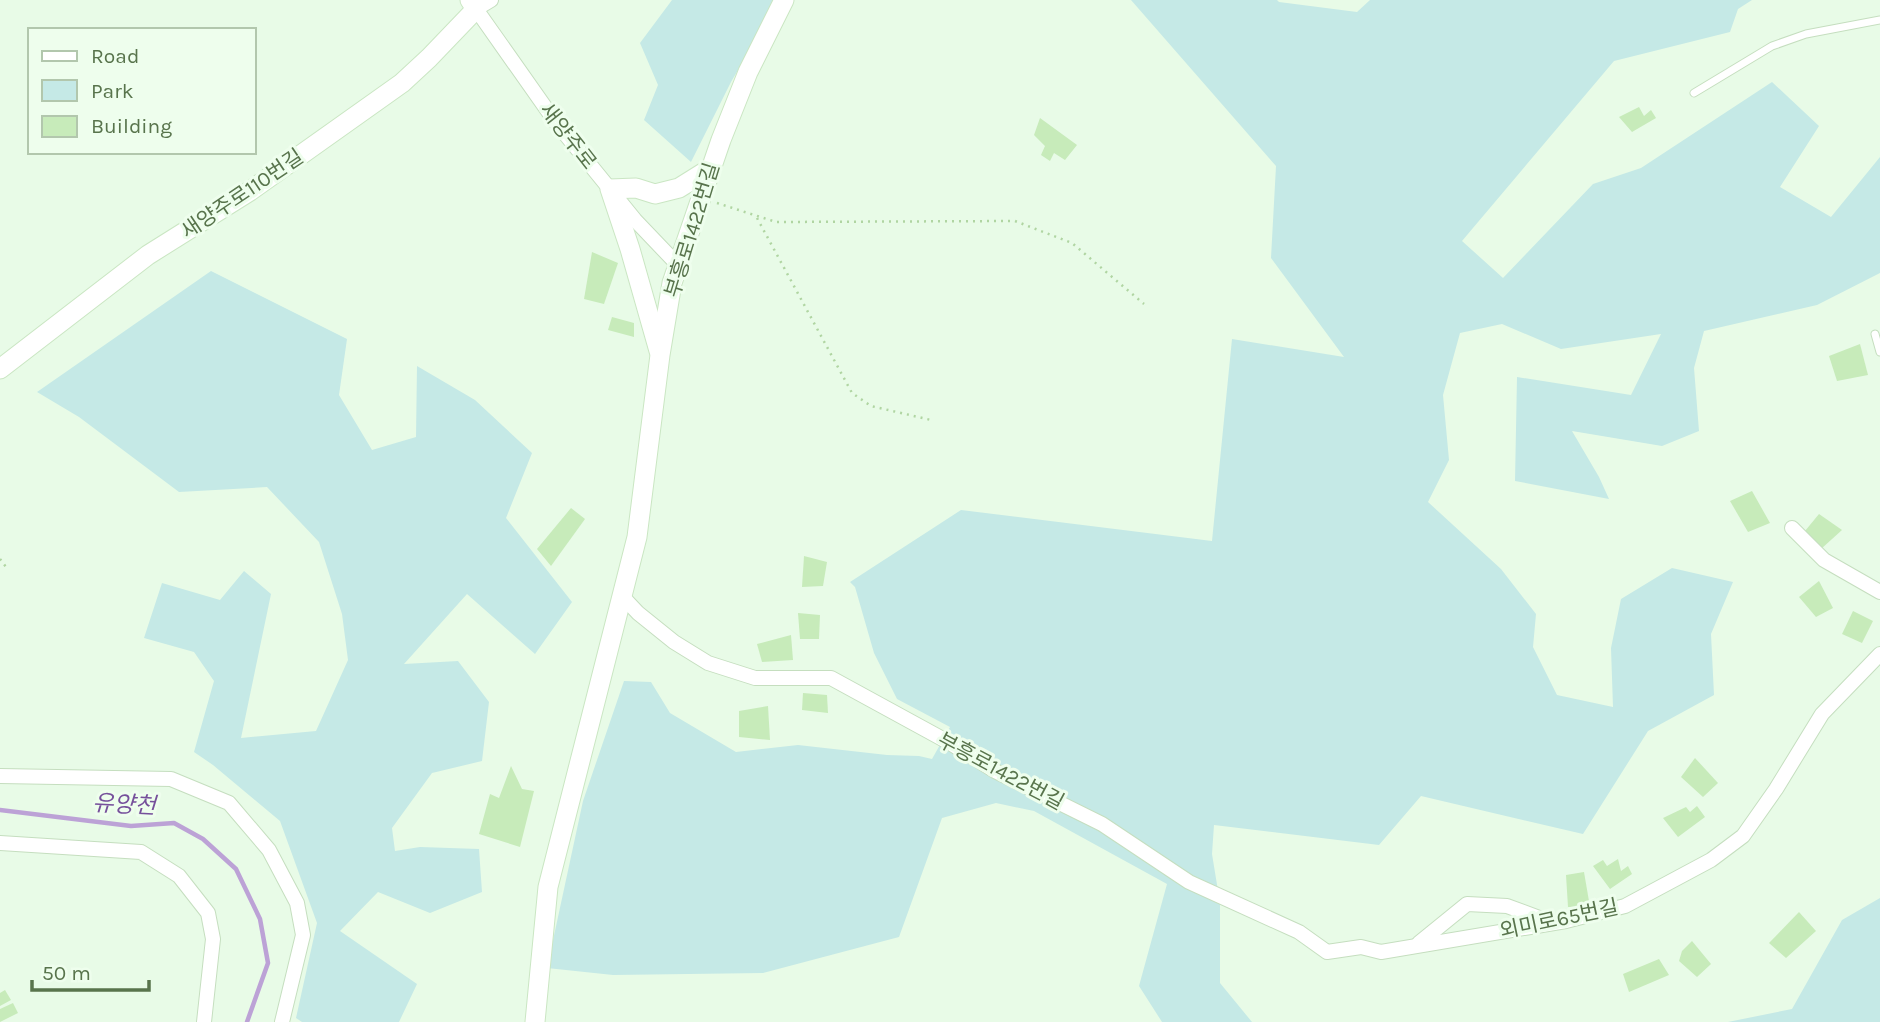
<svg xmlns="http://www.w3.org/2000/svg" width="1880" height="1022" viewBox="0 0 1880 1022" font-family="Karla,'Noto Sans KR',sans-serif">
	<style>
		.green { fill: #c5e9e6 }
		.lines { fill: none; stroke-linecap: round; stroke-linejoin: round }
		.stream { stroke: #bca2d6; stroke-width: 4.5 }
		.building { fill: #c7ebba }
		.lane-casing { stroke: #c5debf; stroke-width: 9 }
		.street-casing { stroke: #c5debf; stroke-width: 16 }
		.secondary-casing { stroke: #cae6c3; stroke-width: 21 }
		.path { stroke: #b0d5a2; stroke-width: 2.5; stroke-dasharray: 2 5; stroke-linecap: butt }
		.lane { stroke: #fff; stroke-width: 7 }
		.street { stroke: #fff; stroke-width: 14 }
		.secondary { stroke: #fff; stroke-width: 19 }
		.labels { text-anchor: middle; stroke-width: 6; stroke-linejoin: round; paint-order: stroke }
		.street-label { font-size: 21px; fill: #58744c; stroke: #eefeed }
		.water-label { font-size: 23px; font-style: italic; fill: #76509b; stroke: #eefeed }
	</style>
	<rect width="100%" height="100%" fill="#e8fbe7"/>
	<g class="green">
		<path d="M672 0H779L731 82 691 162 644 120 658 85 640 43Z"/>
		<path d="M1131 0H1277L1279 2 1357 12 1370 0H1752L1738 9 1730 32 1614 61 1462 241 1503 278 1593 184 1641 168 1772 82 1819 126 1780 187 1831 217 1880 157V273L1817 305 1704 331 1694 368 1699 431 1662 446 1572 431 1599 477 1609 499 1515 481 1517 377 1631 395 1661 334 1561 349 1502 324 1460 333 1443 395 1449 460 1428 502 1501 569 1536 614 1533 647 1557 695 1613 707 1611 648 1621 599 1672 568 1733 582 1711 634 1714 695 1648 731 1583 834 1421 796 1379 845 1214 825 1212 854 1220 903V983L1252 1022H1162L1139 986 1167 884 1034 811 996 803 942 818 899 937 763 973 613 975 547 968 583 801 624 681 651 682 670 713 736 752 798 745 887 755 919 756 932 759 950 727 897 699 874 653 855 587 850 582 961 510 1212 541 1232 339 1344 357 1271 258 1276 166Z"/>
		<path d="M211 271 347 339 339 395 372 450 416 437 417 366 475 400 532 453 506 518 572 602 535 654 467 594 404 664 458 661 489 702 482 761 432 773 392 828 395 851 420 847 479 849 482 892 430 913 378 892 340 931 417 984 399 1022H302L296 1018 317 923 280 821 213 765 194 752 214 681 194 652 144 638 162 583 220 600 244 571 271 594 241 738 316 731 348 660 342 614 319 542 267 487 179 492 79 417 37 392Z"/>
		<path d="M1880 898V1022H1728L1792 1009 1842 920Z"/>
	</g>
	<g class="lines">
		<path class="stream" d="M0 810 131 826 174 823 203 839 236 869 260 919 268 963 247 1022"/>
	</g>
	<g class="building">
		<path d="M1639 107 1644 116 1651 110 1656 118 1632 132 1619 117Z"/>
		<path d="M1040 118 1077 145 1065 160 1054 153 1050 161 1041 155 1045 146 1034 135Z"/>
		<path d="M592 252 618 263 604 304 584 299Z"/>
		<path d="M612 317 634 323V337L608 330Z"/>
		<path d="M1860 344 1868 375 1837 381 1829 356Z"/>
		<path d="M1752 491 1770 523 1748 532 1730 501Z"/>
		<path d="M571 508 585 519 551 566 537 549Z"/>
		<path d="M1819 514 1842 530 1821 549 1805 531Z"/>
		<path d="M804 556 827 562 823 586 802 587Z"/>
		<path d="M1819 581 1833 608 1816 617 1799 597Z"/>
		<path d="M1853 611 1873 621 1862 643 1842 634Z"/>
		<path d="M798 613 820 615 819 639H800Z"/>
		<path d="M791 635 793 660 762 662 757 644Z"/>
		<path d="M803 693 827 695 828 713 802 710Z"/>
		<path d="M768 706 770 740 739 737V711Z"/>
		<path d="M1695 758 1718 783 1703 797 1681 777Z"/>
		<path d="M511 766 522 789 534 791 520 847 479 834 490 794 499 798Z"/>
		<path d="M1697 806 1705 817 1678 837 1663 818 1686 807 1690 812Z"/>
		<path d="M1618 859 1621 871 1628 866 1632 874 1610 889 1593 866 1603 860 1607 866Z"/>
		<path d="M1584 872 1590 907H1568L1566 875Z"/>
		<path d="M1799 912 1816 931 1786 958 1769 943Z"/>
		<path d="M1692 941 1711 964 1697 977 1679 961 1682 951Z"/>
		<path d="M1659 959 1669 975 1629 992 1623 974Z"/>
		<path d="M5 990 11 1000 0 1006V993Z"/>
		<path d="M13 1003 18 1013 0 1022V1009Z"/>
	</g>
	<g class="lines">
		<g class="lane-casing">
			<g id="lane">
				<path d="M1694 93 1772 46 1806 34 1880 20"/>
				<path d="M1875 334 1880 352"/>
			</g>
		</g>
		<g class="street-casing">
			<g id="street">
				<path d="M491 0 476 9 557 124 635 220 677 264"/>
				<path d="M1792 528 1824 560 1880 592"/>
				<path d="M622 596 638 613 674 642 708 663 755 678H831L950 743 995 771 1102 824 1189 882 1299 932 1327 952 1361 947 1381 952 1566 921 1625 906 1711 860 1743 836 1776 789 1822 714 1880 654"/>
				<path d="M0 776 171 779 229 803 269 850 297 903 303 935 282 1022"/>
				<path d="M0 843 141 852 179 876 208 913 213 939 204 1022"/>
				<path d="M1419 943 1467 904 1507 906 1550 922"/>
			</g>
		</g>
		<g class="secondary-casing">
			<g id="secondary">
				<path d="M659 351 630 249 610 189 636 188 655 194 679 188 711 168"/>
				<path d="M0 369 148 255 250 191 402 83 429 58 476 9 470 0"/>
				<path d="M535 1022 548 887 637 537 660 355 672 283 721 140 748 72 784 0"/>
			</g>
		</g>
		<g class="path">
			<path d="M717 203 776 222 1015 221 1072 243 1144 304"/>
			<path d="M757 218 852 393 871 406 931 420"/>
			<path d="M0 559 6 567"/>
		</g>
		<use href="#lane" class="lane"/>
		<use href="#street" class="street"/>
		<use href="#secondary" class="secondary"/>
	</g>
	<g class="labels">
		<g class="street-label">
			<text transform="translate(568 136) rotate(52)" y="7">새양주로</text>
			<text transform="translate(242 194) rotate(-34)" y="7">새양주로110번길</text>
			<text transform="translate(692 230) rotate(-73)" y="7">부흥로1422번길</text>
			<text transform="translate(1001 771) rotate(28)" y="7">부흥로1422번길</text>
			<text transform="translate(1559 919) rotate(-12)" y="7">외미로65번길</text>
		</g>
		<g class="water-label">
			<text transform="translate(124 804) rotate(3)" y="8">유양천</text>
		</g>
	</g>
	<rect x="28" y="28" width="228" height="126" fill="#eefeed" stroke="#b2c7ad" stroke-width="2"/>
	<rect x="42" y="51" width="35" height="10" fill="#ffffff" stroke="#b2c7ad" stroke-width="2"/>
	<text x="91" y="63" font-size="21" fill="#58744c">Road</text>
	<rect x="42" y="80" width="35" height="21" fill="#c5e9e6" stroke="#b2c7ad" stroke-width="2"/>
	<text x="91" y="98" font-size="21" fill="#58744c">Park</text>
	<rect x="42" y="116" width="35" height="21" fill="#c7ebba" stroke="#b2c7ad" stroke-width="2"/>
	<text x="91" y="133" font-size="21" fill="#58744c">Building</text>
	<path d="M32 980v10h117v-10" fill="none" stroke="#58744c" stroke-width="3.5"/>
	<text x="42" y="980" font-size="21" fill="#58744c" stroke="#eefeed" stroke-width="5" paint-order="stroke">50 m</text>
</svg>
